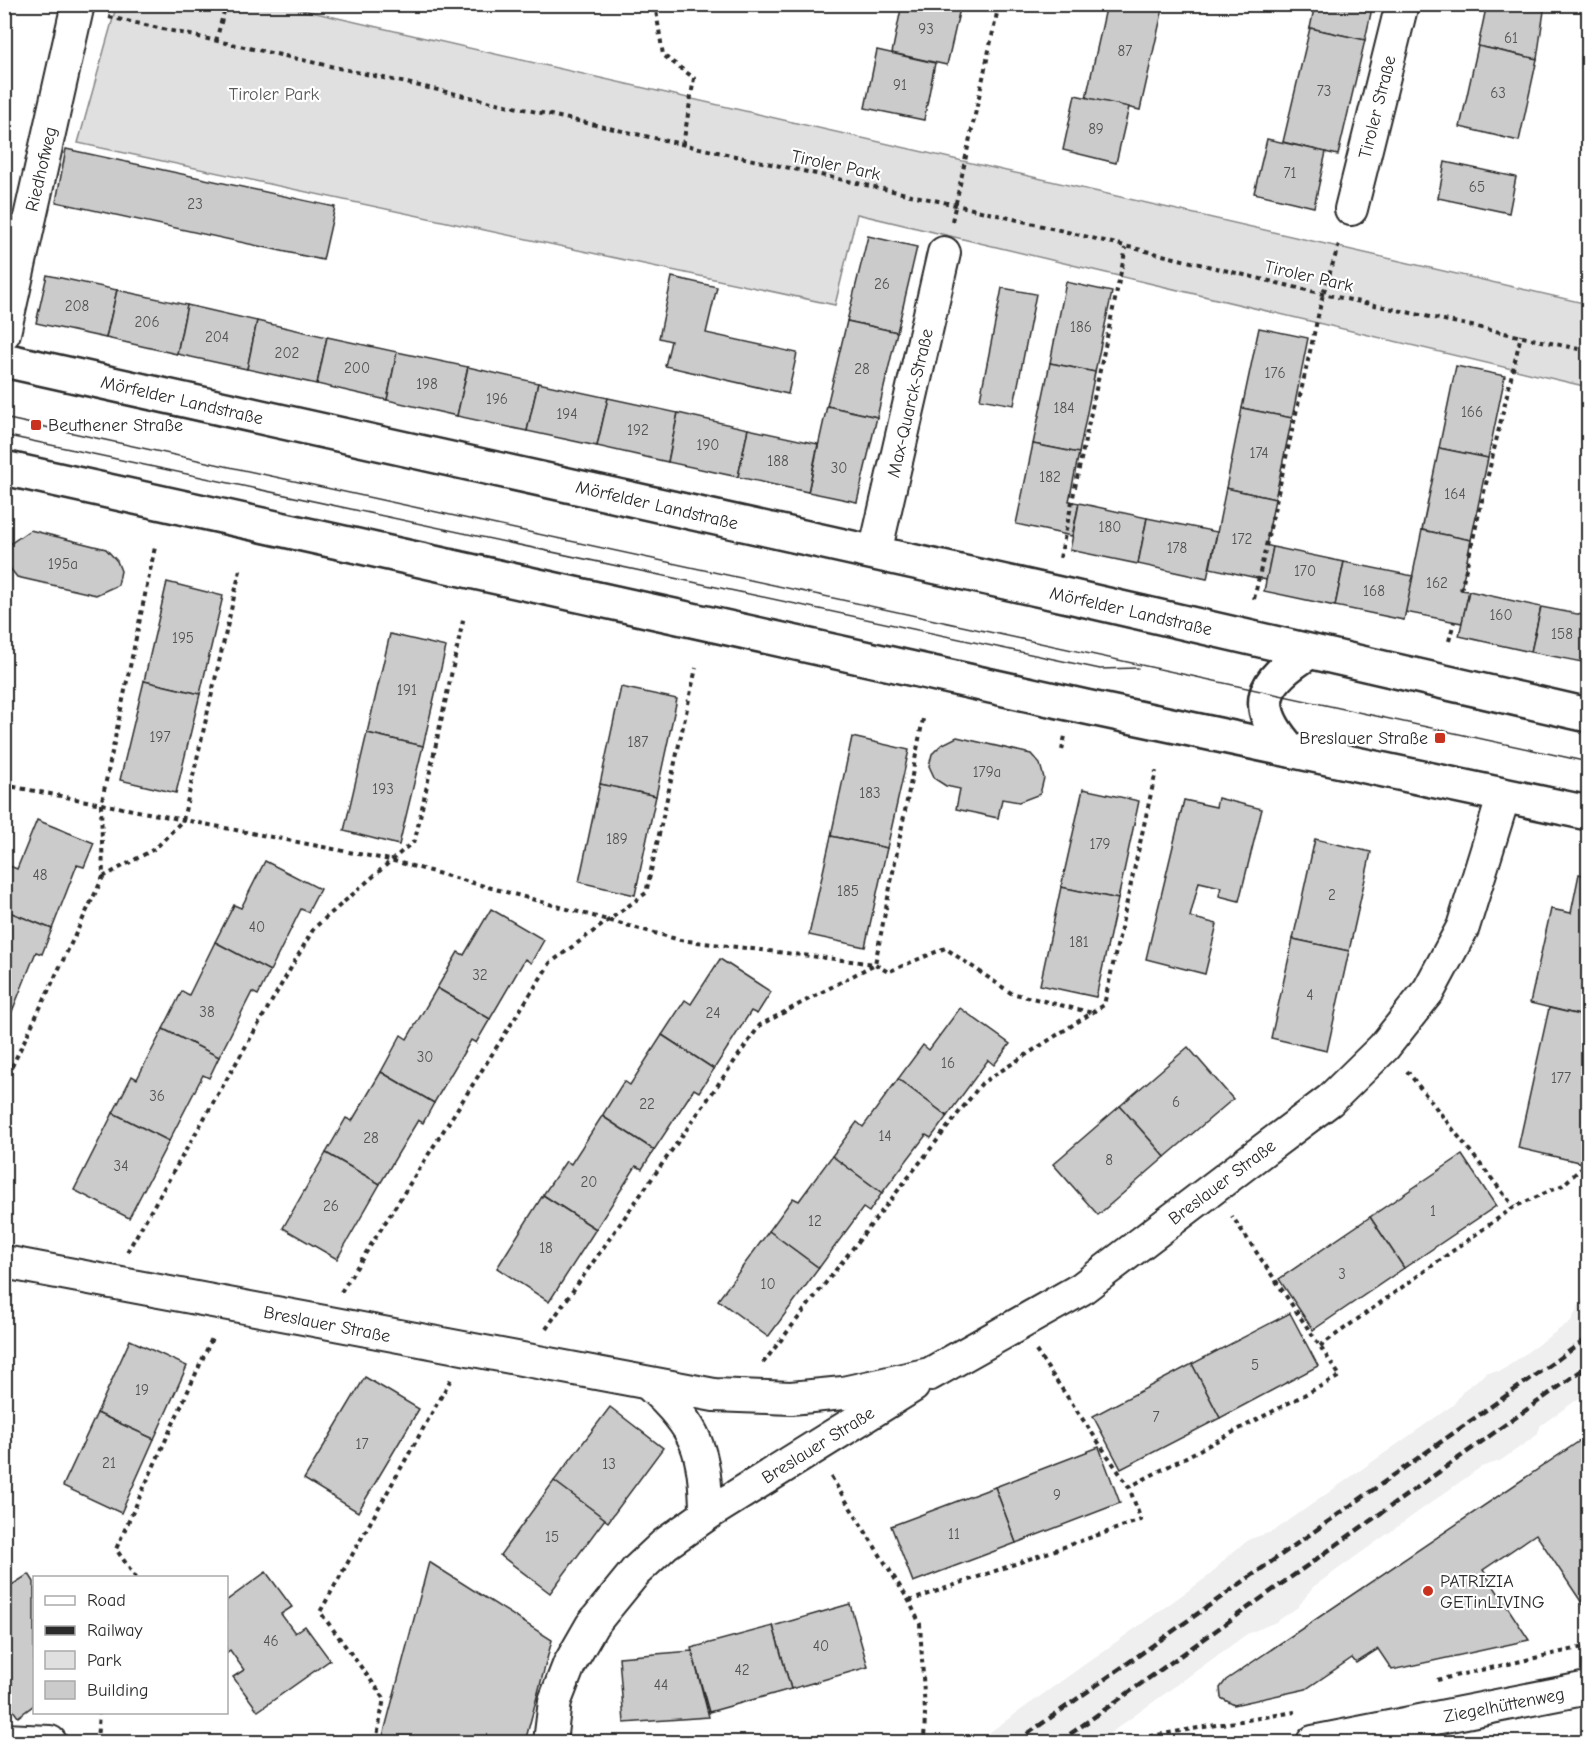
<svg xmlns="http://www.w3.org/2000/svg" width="1593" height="1747" viewBox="0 0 1593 1747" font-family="'Comic Neue',sans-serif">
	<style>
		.built { fill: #efefef }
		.green { fill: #e0e0e0; stroke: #868686; stroke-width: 1.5 }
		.building { fill: #cbcbcb; stroke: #2b2b2b; stroke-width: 1.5 }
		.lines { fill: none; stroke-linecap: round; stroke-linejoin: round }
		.minor-casing { stroke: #2b2b2b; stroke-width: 36 }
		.secondary-casing { stroke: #2b2b2b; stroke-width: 38 }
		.path { stroke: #2b2b2b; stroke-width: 4; stroke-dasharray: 4.5 4.5; stroke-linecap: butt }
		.minor { stroke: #fff; stroke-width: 32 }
		.secondary { stroke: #fff; stroke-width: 33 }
		.tram { stroke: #2b2b2b; stroke-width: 1.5 }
		.rail { stroke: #2b2b2b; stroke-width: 4.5; stroke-dasharray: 9 4.5; stroke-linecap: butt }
		.poi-dot { fill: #c8321e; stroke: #fff; stroke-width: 2 }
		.labels { text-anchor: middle; stroke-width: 4.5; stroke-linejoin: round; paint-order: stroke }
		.number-label { font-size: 15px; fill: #535353 }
		.park-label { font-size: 18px; fill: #585858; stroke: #fff }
		.street-label { font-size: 18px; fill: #2b2b2b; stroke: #fff }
		.poi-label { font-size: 18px; fill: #2b2b2b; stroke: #fff; text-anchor: start }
	</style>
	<rect width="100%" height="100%" fill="#fff"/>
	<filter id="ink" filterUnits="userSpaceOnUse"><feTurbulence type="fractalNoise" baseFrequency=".0167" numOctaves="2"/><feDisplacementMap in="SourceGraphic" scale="12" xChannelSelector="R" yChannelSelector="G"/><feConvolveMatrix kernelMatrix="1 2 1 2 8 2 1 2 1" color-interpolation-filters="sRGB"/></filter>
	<g filter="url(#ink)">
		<path class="built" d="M1588 1296V1392L1541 1425 1537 1435 1500 1461 1481 1467 1313 1587 1298 1607 1276 1622 1247 1634 1098 1742H976L1210 1575 1229 1555 1250 1539 1274 1531 1453 1405 1464 1390 1488 1372 1501 1371 1571 1321 1580 1303Z"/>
		<path class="green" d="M117 4 281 5 1588 304V387L857 214 835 305 78 143Z"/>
		<g class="building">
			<path d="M902 4H961L947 65 892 53Z"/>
			<path d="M1107 4H1164L1140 110 1086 98Z"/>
			<path d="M1315 4H1373L1365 40 1310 28Z"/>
			<path d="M1482 4H1545L1537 59 1478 46 1486 8 1481 7Z"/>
			<path d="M1310 28 1365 40 1338 155 1283 142Z"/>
			<path d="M1478 46 1537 59 1519 141 1460 127Z"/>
			<path d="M877 50 935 63 924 120 865 108Z"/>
			<path d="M1075 95 1129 107 1116 163 1063 150Z"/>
			<path d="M1267 139 1326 152 1314 207 1254 193Z"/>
			<path d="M66 149 335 207 323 260 56 202Z"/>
			<path d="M1445 162 1516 177 1509 213 1438 198Z"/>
			<path d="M868 236 917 247 897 332 847 321Z"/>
			<path d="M47 275 117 290 106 338 36 323Z"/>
			<path d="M672 277 717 287 706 333 797 353 788 394 665 366 671 341 659 338Z"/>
			<path d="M1066 282 1112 292 1095 372 1050 363Z"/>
			<path d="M1002 288 1036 294 1014 405 980 399Z"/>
			<path d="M117 290 187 305 177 354 106 338Z"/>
			<path d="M187 305 257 321 247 369 177 354Z"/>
			<path d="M257 321 327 337 317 384 247 369Z"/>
			<path d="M847 321 897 332 877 417 827 406Z"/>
			<path d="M1259 328 1308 338 1292 418 1242 408Z"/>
			<path d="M327 337 397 352 387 400 317 384Z"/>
			<path d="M397 352 468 367 457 416 387 400Z"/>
			<path d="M1050 363 1095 372 1079 453 1033 444Z"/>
			<path d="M1456 366 1505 376 1488 458 1439 448Z"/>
			<path d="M468 367 538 383 527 431 457 416Z"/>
			<path d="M538 383 608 398 597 446 527 431Z"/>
			<path d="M608 398 678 413 668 462 597 446Z"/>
			<path d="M827 406 877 417 857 502 808 492Z"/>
			<path d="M1242 408 1292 418 1275 499 1226 488Z"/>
			<path d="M678 413 748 429 738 477 668 462Z"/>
			<path d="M748 429 818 444 808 492 738 477Z"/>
			<path d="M1033 444 1079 453 1069 501 1079 503 1072 536 1016 524Z"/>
			<path d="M1439 448 1488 458 1471 540 1422 530Z"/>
			<path d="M1226 488 1275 499 1266 545 1273 547 1267 580 1210 568Z"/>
			<path d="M1079 503 1147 518 1138 564 1070 550Z"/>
			<path d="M1147 518 1217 532 1207 579 1138 564Z"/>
			<path d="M30 530 106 549 117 561 121 571 118 585 96 595 17 577 9 567 10 544Z"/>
			<path d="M1422 530 1471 540 1461 590 1469 591 1462 623 1405 612Z"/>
			<path d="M1273 547 1344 562 1335 606 1264 591Z"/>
			<path d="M1344 562 1413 576 1404 620 1335 606Z"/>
			<path d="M167 582 223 596 200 694 144 681Z"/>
			<path d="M1469 591 1541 607 1531 652 1459 636Z"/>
			<path d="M1541 607 1588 616V663L1531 652Z"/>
			<path d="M390 634 446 647 423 746 367 733Z"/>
			<path d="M144 681 200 694 176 793 120 780Z"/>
			<path d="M621 687 677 699 656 796 600 784Z"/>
			<path d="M367 733 423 746 399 845 344 831Z"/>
			<path d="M852 737 909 750 887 848 831 836Z"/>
			<path d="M957 737 1031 754 1040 764 1044 778 1040 794 1019 802 1002 799 998 818 956 809 960 789 946 786 935 779 929 766 932 754 941 745Z"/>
			<path d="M600 784 656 796 635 895 579 882Z"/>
			<path d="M1083 789 1139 801 1118 899 1061 887Z"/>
			<path d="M1218 798 1262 809 1239 901 1219 896 1221 887 1199 882 1190 917 1217 924 1205 974 1146 959 1184 800 1216 807Z"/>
			<path d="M37 820 94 843 84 867 77 865 52 929 4 910V880L10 866 17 869Z"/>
			<path d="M831 836 887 848 865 947 809 935Z"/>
			<path d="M1315 839 1371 852 1349 951 1293 939Z"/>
			<path d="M265 861 320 889 308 912 301 909 270 971 215 942 234 905 241 908Z"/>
			<path d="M1579 874 1588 876V1017L1530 1003 1551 909 1571 913Z"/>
			<path d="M1061 887 1118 899 1096 997 1040 985Z"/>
			<path d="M491 909 544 940 531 963 525 959 490 1019 437 988 458 952 464 955Z"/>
			<path d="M4 910 52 929 42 954 36 952 9 1019 4 1018Z"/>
			<path d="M1293 939 1349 951 1327 1051 1271 1038Z"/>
			<path d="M215 942 270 971 258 995 252 992 219 1057 163 1029 182 991 189 995Z"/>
			<path d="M720 959 771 992 757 1014 751 1011 714 1069 662 1035 685 1000 691 1004Z"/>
			<path d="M437 988 490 1019 476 1043 471 1040 434 1103 381 1072 401 1035 407 1039Z"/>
			<path d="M960 1008 1010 1044 994 1065 988 1060 947 1116 898 1079 923 1045 929 1050Z"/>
			<path d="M1549 1008 1588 1017V1140L1583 1163 1518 1148Z"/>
			<path d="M163 1029 219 1057 209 1078 203 1075 169 1141 113 1113 132 1076 137 1079Z"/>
			<path d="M662 1035 714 1069 699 1092 694 1089 654 1150 602 1116 624 1081 630 1085Z"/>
			<path d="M1188 1047 1233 1099 1165 1157 1120 1106Z"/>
			<path d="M381 1072 434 1103 423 1123 418 1120 380 1184 326 1153 346 1118 352 1121Z"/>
			<path d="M898 1079 947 1116 931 1138 926 1135 882 1193 832 1156 857 1122 863 1127Z"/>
			<path d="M1120 1106 1165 1157 1098 1215 1053 1164Z"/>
			<path d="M113 1113 169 1141 129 1218 74 1190Z"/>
			<path d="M602 1116 654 1150 642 1169 636 1166 596 1229 543 1195 566 1161 571 1164Z"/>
			<path d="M326 1153 380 1184 337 1259 283 1228Z"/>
			<path d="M1462 1155 1496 1206 1404 1268 1370 1217Z"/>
			<path d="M832 1156 882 1193 869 1212 863 1208 819 1268 769 1231 793 1198 799 1201Z"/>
			<path d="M543 1195 596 1229 549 1302 497 1268Z"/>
			<path d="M1370 1217 1404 1268 1313 1330 1279 1279Z"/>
			<path d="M769 1231 819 1268 768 1337 718 1300Z"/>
			<path d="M1290 1313 1318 1366 1220 1418 1192 1364Z"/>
			<path d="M130 1340 187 1366 154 1439 97 1413Z"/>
			<path d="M1192 1364 1220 1418 1121 1469 1093 1416Z"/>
			<path d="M365 1377 419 1409 358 1512 304 1479Z"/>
			<path d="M610 1407 663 1448 608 1522 554 1481Z"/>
			<path d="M97 1413 154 1439 121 1513 63 1486Z"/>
			<path d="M1584 1438 1588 1444V1612L1536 1534 1483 1570 1529 1640 1392 1670 1378 1649 1356 1663 1352 1658 1306 1689 1234 1705 1221 1698 1220 1688 1226 1680Z"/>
			<path d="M1099 1447 1120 1503 1016 1543 995 1487Z"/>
			<path d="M554 1481 605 1519 550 1593 500 1555Z"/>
			<path d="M995 1487 1016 1543 913 1582 891 1526Z"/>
			<path d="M429 1562 552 1640 525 1742 383 1736Z"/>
			<path d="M266 1572 292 1607 281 1614 295 1633 305 1626 330 1660 258 1711 233 1677 244 1670 230 1650 226 1653V1601Z"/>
			<path d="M29 1574 34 1582V1705L18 1717 4 1698V1590Z"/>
			<path d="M850 1604 868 1667 791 1689 773 1626Z"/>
			<path d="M773 1626 791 1689 709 1712 691 1648Z"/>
			<path d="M692 1651 709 1717 624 1723 619 1657Z"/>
		</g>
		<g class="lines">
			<g class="minor-casing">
				<g id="minor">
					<path d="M1351 209 1402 4"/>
					<path d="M4 333 78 4"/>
					<path d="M875 553 944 253"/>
					<path d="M4 1262 714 1395 791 1398 843 1393 930 1374 1081 1289 1245 1164 1330 1100 1384 1047 1429 990 1463 927 1504 795"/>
					<path d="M650 1385C697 1427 706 1452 706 1515"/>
					<path d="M4 1740 50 1742"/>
					<path d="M550 1742 555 1701 569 1665 592 1625 636 1571 665 1544 706 1515 913 1386"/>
					<path d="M1313 1742 1588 1688"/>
				</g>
			</g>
			<g class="secondary-casing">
				<g id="secondary">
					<path d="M4 360 1073 597 1588 715"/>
					<path d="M4 468 1086 707 1588 813"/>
					<path d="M1290 750C1250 705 1261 682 1309 652"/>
				</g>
			</g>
			<g class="path">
				<path d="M655 4 663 55 694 78 683 145"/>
				<path d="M109 17 956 205 1323 294 1588 351"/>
				<path d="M216 41 226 4"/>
				<path d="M952 221 999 4"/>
				<path d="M4 519 6 514"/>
				<path d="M1060 558 1126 248"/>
				<path d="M1461 590 1521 335"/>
				<path d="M1254 599 1323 294 1340 241"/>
				<path d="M1449 641 1454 622"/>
				<path d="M1062 750 1065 736"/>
				<path d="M4 785 390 860 680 940 875 964 888 972 945 948 1011 993 1093 1013"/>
				<path d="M103 877 156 848 183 820 241 566"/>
				<path d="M1407 1071 1514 1207"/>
				<path d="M4 1083 103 877 101 805 155 547"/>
				<path d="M127 1252 314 928 415 840 464 616"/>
				<path d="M341 1292 550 963 646 893 696 668"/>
				<path d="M546 1329 760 1025 875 964 923 719"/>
				<path d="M1320 1346 1514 1207 1563 1185 1588 1162"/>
				<path d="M1036 1351 1129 1487"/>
				<path d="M763 1363 982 1083 1104 1005 1156 771"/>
				<path d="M831 1477 909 1601 920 1624 925 1712 924 1742"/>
				<path d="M136 1578 116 1549 213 1336"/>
				<path d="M909 1601 1141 1520 1129 1487 1340 1376 1232 1216"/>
				<path d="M1437 1680 1588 1646"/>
				<path d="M97 1742 99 1712"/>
				<path d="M376 1742 384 1698 320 1612 451 1379"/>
				<path d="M1114 1742 1295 1712"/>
			</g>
			<use href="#minor" class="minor"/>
			<use href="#secondary" class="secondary"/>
			<g class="tram">
				<path d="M4 418 1588 762"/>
				<path d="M4 435 1100 669 1138 668"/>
			</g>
			<g class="rail">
				<path d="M1016 1742 1588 1338"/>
				<path d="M1059 1742 1588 1366"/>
			</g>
		</g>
	</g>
	<g class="poi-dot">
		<rect x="30" y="419" width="12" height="12" rx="3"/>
		<rect x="1434" y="732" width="12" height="12" rx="3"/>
		<circle cx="1428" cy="1591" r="6"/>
	</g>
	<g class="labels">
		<g class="number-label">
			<text x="926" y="34">93</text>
			<text x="1511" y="43">61</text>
			<text x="1125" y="56">87</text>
			<text x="900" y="90">91</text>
			<text x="1324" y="96">73</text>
			<text x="1498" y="98">63</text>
			<text x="1096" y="134">89</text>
			<text x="1290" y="178">71</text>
			<text x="1477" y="192">65</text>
			<text x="195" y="209">23</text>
			<text x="882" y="289">26</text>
			<text x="77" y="311">208</text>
			<text x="147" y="327">206</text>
			<text x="1081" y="332">186</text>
			<text x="217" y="342">204</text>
			<text x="287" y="358">202</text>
			<text x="357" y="373">200</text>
			<text x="862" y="374">28</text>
			<text x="1275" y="378">176</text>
			<text x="427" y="389">198</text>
			<text x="497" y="404">196</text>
			<text x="1064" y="413">184</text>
			<text x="1472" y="417">166</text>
			<text x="567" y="419">194</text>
			<text x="638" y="435">192</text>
			<text x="708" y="450">190</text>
			<text x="1259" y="458">174</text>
			<text x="778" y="466">188</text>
			<text x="839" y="473">30</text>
			<text x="1050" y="482">182</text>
			<text x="1455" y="499">164</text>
			<text x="1110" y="532">180</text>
			<text x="1242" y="544">172</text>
			<text x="1177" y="553">178</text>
			<text x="63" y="569">195a</text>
			<text x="1305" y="576">170</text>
			<text x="1437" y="588">162</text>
			<text x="1374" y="596">168</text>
			<text x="1501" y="620">160</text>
			<text x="1562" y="639">158</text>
			<text x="183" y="643">195</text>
			<text x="407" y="695">191</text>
			<text x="160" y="742">197</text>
			<text x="638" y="747">187</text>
			<text x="987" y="777">179a</text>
			<text x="383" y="794">193</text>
			<text x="870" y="798">183</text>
			<text x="617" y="844">189</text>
			<text x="1100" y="849">179</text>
			<text x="40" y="880">48</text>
			<text x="848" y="896">185</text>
			<text x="1332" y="900">2</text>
			<text x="257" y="932">40</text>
			<text x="1079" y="947">181</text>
			<text x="480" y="980">32</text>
			<text x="1310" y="1000">4</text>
			<text x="207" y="1017">38</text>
			<text x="713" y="1018">24</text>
			<text x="425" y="1062">30</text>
			<text x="948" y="1068">16</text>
			<text x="1561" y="1083">177</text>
			<text x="157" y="1101">36</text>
			<text x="1176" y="1107">6</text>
			<text x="647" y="1109">22</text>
			<text x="885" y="1141">14</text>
			<text x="371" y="1143">28</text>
			<text x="1109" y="1165">8</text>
			<text x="121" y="1171">34</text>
			<text x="589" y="1187">20</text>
			<text x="331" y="1211">26</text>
			<text x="1433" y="1216">1</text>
			<text x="815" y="1226">12</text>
			<text x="546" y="1253">18</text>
			<text x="1342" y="1279">3</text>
			<text x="768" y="1289">10</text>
			<text x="1255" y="1370">5</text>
			<text x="142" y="1395">19</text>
			<text x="1156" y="1422">7</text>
			<text x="362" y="1449">17</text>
			<text x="109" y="1468">21</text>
			<text x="609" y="1469">13</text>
			<text x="1057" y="1500">9</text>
			<text x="954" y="1539">11</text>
			<text x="552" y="1542">15</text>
			<text x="271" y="1646">46</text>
			<text x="821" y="1651">40</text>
			<text x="742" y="1675">42</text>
			<text x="661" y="1690">44</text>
		</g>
		<g class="park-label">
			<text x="274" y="100">Tiroler Park</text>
		</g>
		<g class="street-label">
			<text transform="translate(1377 107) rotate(-76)" y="6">Tiroler Straße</text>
			<text transform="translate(836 165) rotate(12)" y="6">Tiroler Park</text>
			<text transform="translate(41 169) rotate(-77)" y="6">Riedhofweg</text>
			<text transform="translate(1309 276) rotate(13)" y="6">Tiroler Park</text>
			<text transform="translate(182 400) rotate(13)" y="6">Mörfelder Landstraße</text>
			<text transform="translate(910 403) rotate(-77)" y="6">Max-Quarck-Straße</text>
			<text transform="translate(657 505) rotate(13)" y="6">Mörfelder Landstraße</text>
			<text transform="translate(1131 611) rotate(13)" y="6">Mörfelder Landstraße</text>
			<text transform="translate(1222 1182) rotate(-37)" y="6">Breslauer Straße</text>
			<text transform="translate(327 1324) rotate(11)" y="6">Breslauer Straße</text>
			<text transform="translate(818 1445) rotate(-32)" y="6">Breslauer Straße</text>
			<text transform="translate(1504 1705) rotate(-11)" y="6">Ziegelhüttenweg</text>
		</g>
		<g class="poi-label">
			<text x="48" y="431">Beuthener Straße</text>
			<text x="1428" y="744" text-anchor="end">Breslauer Straße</text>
			<text x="1440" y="1587">PATRIZIA<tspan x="1440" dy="21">GETinLIVING</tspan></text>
		</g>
	</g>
	<rect width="1593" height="1747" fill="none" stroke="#fff" stroke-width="24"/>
	<rect x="12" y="12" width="1569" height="1723" fill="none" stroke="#2b2b2b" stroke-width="2" filter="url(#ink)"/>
	<rect x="33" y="1576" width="195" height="138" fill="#ffffff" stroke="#aaaaaa" stroke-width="1.5"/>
	<rect x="45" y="1596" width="30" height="9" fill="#ffffff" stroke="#aaaaaa" stroke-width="1.5"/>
	<text x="87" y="1606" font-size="18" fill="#2b2b2b">Road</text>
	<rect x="45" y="1626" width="30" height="9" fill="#2b2b2b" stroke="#aaaaaa" stroke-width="1.5"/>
	<text x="87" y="1636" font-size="18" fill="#2b2b2b">Railway</text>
	<rect x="45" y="1651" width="30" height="18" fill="#e0e0e0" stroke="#aaaaaa" stroke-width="1.5"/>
	<text x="87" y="1666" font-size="18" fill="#2b2b2b">Park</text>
	<rect x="45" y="1681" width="30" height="18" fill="#cbcbcb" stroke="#aaaaaa" stroke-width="1.5"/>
	<text x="87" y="1696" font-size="18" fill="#2b2b2b">Building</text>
</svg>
